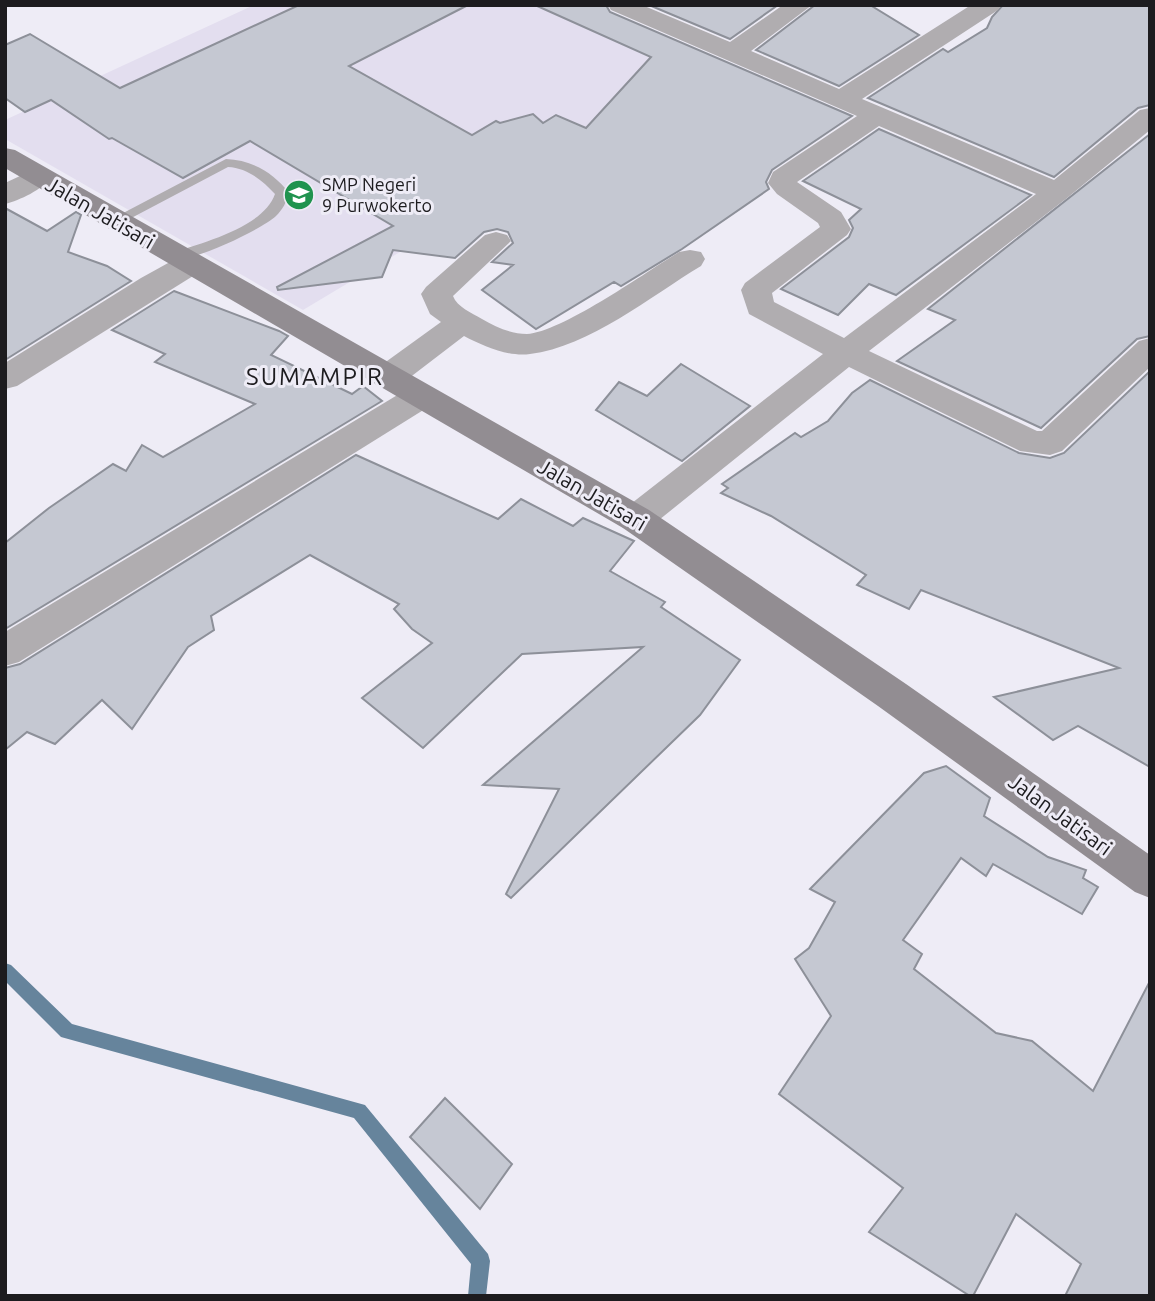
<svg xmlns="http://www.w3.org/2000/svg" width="1155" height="1301" viewBox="0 0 1155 1301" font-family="Ubuntu,sans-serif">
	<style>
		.built { fill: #e3deef }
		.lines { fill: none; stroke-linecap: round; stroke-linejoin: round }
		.stream { fill: #66849c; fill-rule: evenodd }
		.building { fill: #c5c8d2; stroke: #8d9099; stroke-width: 2 }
		.lane { fill: #b0adb0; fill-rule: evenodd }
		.street { fill: #b0adb0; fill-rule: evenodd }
		.secondary { fill: #928d92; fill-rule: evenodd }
		.labels { text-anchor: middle; stroke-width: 6; stroke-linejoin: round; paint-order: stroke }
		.far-poi-label { font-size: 18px; fill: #1d1c1f; stroke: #eeecf6; text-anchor: start }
		.street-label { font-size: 21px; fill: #1d1c1f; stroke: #eeecf6 }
		.quarter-label { font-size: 24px; letter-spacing: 2px; fill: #1d1c1f; stroke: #eeecf6 }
	</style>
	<rect width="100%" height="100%" fill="#eeecf6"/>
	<path class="built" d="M254 5H595L721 60 303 310 5 139V120Z"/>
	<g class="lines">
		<path class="stream" d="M5 963 11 965 72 1024 365 1105 488 1254 490 1261 486 1296H468L471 1264 354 1118 61 1037 5 981Z"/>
	</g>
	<g class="building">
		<path d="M299 5H468L349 66 472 135 496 121 500 123 533 114 543 123 556 115 586 128 651 57 535 5H606L610 12 852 116 772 170 766 182 769 189 682 249 621 286 614 282 536 329 482 290 513 265 492 262 513 243 508 232 497 229 484 232 455 258 393 250 382 277 278 290 277 287 393 226 250 141 183 178 112 138 109 139 51 100 25 112 5 98V45L30 34 120 88Z"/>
		<path d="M649 5H778L730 39Z"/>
		<path d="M815 5H870L919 35 839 86 756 50Z"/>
		<path d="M1003 5H1150V105L1138 108 1054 177 868 98 943 49 948 52 987 28 992 17Z"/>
		<path d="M879 129 1031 195 896 295 869 284 838 315 781 289 849 237 853 228 849 220 861 209 803 181Z"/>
		<path d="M1150 134V336L1137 339 1041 428 897 361 955 320 928 309Z"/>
		<path d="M5 208 47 231 76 212 81 215 68 252 107 266 131 281 5 360Z"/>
		<path d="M174 291 279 331 288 336 271 355 352 394 363 386 382 401 5 629V543L49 508 113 464 126 471 142 445 163 457 255 404 155 362 165 354 112 330Z"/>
		<path d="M681 364 750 406 682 461 596 410 619 382 647 396Z"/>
		<path d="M1150 371V767L1078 726 1053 740 994 697 1119 668 921 590 909 609 857 585 866 575 771 516 721 493 728 488 722 484 795 433 801 437 828 421 852 393 870 380 1019 453 1050 458 1064 453Z"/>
		<path d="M356 455 498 519 521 499 573 526 583 518 634 541 610 571 665 602 661 607 740 660 700 715 511 898 506 894 559 789 483 785 643 647 522 654 423 748 362 698 432 643 412 629 394 609 399 604 310 555 211 616 214 630 188 647 132 729 102 700 55 744 27 732 5 750V668L20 664Z"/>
		<path d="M946 766 990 798 984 816 1048 857 1086 870 1083 878 1098 887 1082 914 993 864 986 876 961 858 903 940 922 954 914 969 996 1033 1032 1041 1093 1091 1150 981V1296H1065L1081 1264 1016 1214 973 1296H970L869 1232 903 1188 779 1094 831 1016 795 959 809 948 835 902 810 889 924 773Z"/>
		<path d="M445 1098 512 1164 480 1209 410 1137Z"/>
	</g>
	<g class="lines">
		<path class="lane" d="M226 159C252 160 274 173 289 193 286 203 283 209 276 216 261 230 189 264 171 259L168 256 171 253C202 243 264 227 275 194 262 180 247 168 228 167L120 224H110L108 221Z"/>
		<g class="street">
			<path d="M608 5H642L730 42 783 5H812L751 51 839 89 971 5H1001L998 10 862 99 1054 180 1140 110 1150 108V130L1067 198 869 351 1037 431H1042L1139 341 1150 338V367L1062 451 1050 455 1020 451 849 367 649 528 636 532 623 528 618 519 623 510 823 354 749 314 741 290 745 283 820 227 818 223 777 194 768 183 773 172 857 116 611 10ZM879 126 1036 194 844 338 774 302 772 293 847 235 851 229 841 212 797 182Z"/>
			<path d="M37 168 47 171 51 177C42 190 20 200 5 204V183Z"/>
			<path d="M496 232 507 235 511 241 453 296C457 307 472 313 482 319 496 327 511 334 527 334 562 332 646 272 679 252L690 250 701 252 705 259 701 266C651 296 589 347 530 354 508 357 483 346 464 336L400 385 388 388 376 385 372 377 376 369 441 322 430 314 421 294 426 287 485 235Z"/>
			<path d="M190 255 201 257 205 264 201 271 17 386 5 389V363L141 278 179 257Z"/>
			<path d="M421 385 433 388 438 396 433 404 19 662 5 666V632L409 388Z"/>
		</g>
		<path class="secondary" d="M5 148 15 150 649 510 906 684 1150 855V898L1135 892 878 706 623 528 5 168Z"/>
	</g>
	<defs>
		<g id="school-disc" transform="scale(1.575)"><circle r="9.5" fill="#1f934e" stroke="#eeecf6"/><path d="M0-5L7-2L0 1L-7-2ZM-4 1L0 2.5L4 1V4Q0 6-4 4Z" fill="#fff"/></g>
	</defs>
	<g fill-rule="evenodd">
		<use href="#school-disc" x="299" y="195"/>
	</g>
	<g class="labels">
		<g class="far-poi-label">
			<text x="322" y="191">SMP Negeri<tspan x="322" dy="21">9 Purwokerto</tspan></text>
		</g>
		<g class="street-label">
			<text transform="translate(100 213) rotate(30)" y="7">Jalan Jatisari</text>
			<text transform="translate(592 495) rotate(30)" y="7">Jalan Jatisari</text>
			<text transform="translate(1060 815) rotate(36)" y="7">Jalan Jatisari</text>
		</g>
		<g class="quarter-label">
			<text x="315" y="385">SUMAMPIR</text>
		</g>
	</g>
	<rect width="1155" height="1301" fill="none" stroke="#1d1c1f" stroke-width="14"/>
</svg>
